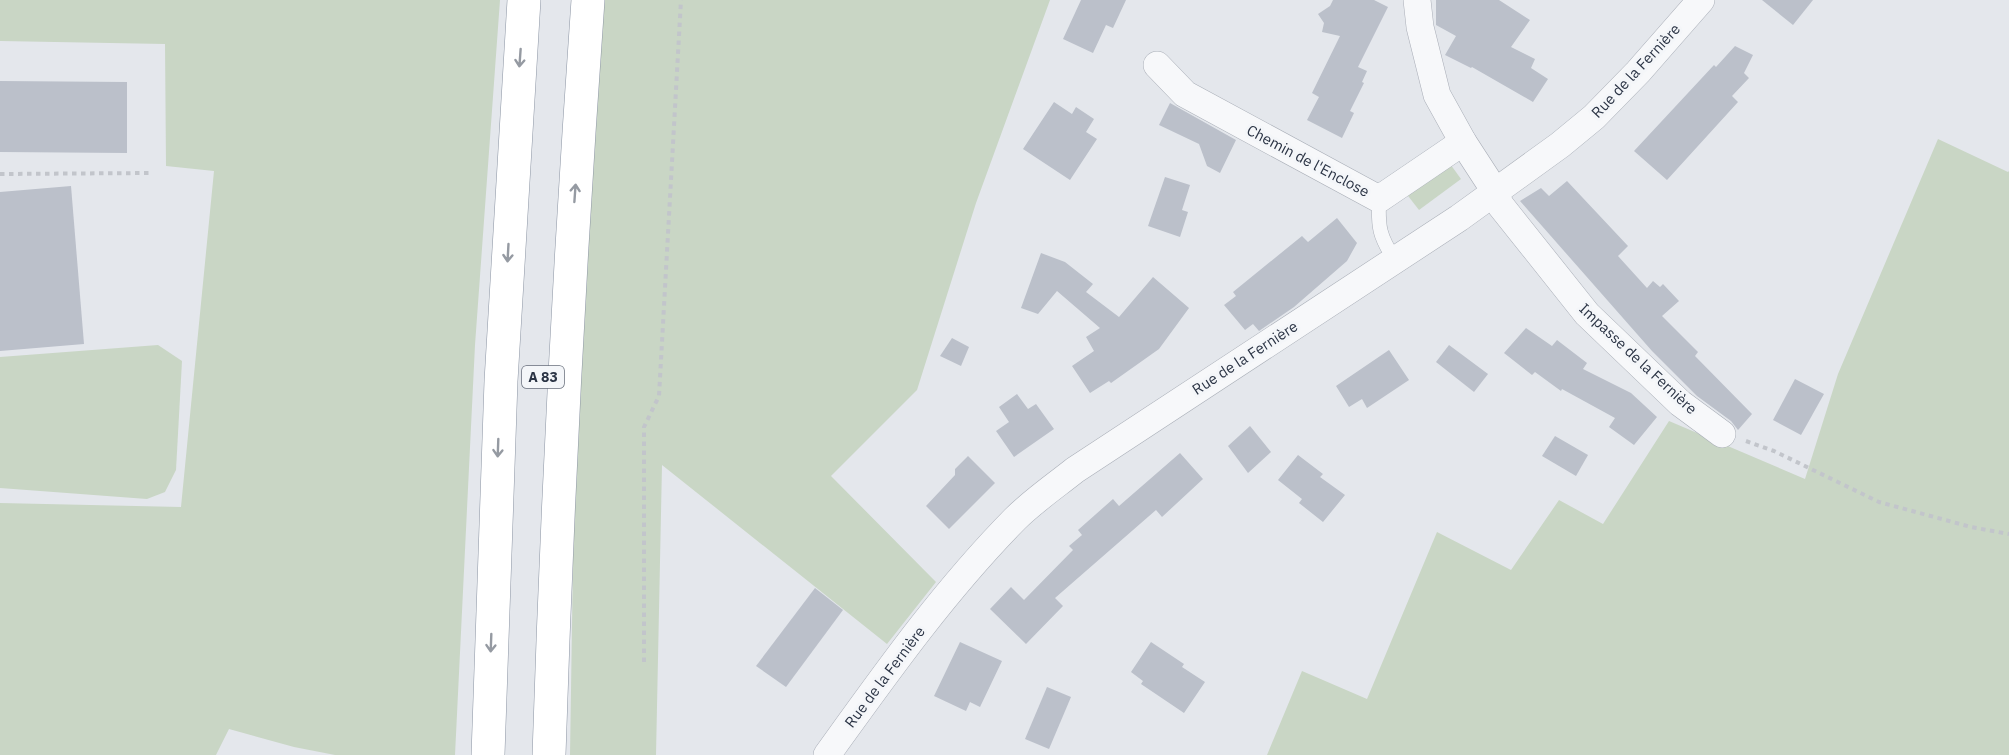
<svg xmlns="http://www.w3.org/2000/svg" width="2009" height="755" viewBox="0 0 2009 755" font-family="'IBM Plex Sans',sans-serif">
	<style>
		.green { fill: #c9d6c5 }
		.building { fill: #bbc0ca }
		.lines { fill: none; stroke-linecap: round; stroke-linejoin: round }
		.service-casing { stroke: #a9aeb7; stroke-width: 15 }
		.minor-casing { stroke: #a9aeb7; stroke-width: 28 }
		.trunk-casing { stroke: #8b94a3; stroke-width: 34 }
		.path { stroke: #c2c5cb; stroke-width: 4; stroke-dasharray: 4.5 4.5; stroke-linecap: butt }
		.service { stroke: #f7f8fa; stroke-width: 14 }
		.minor { stroke: #f7f8fa; stroke-width: 27 }
		.trunk { stroke: #fff; stroke-width: 33 }
		.oneway { stroke: #959aa2 }
		.labels { text-anchor: middle; stroke-width: 6; stroke-linejoin: round; paint-order: stroke }
		.shield { fill: #f4f6f9; stroke: #676e7b; stroke-width: 1.5 }
		.shield-label { font-size: 14px; font-weight: bold; fill: #2b3445 }
		.street-label { font-size: 15px; fill: #2b3445; stroke: #f4f6f9 }
	</style>
	<rect width="100%" height="100%" fill="#e4e7ec"/>
	<g class="green">
		<path d="M0 0H500L475 345 455 755H335L294 747 229 729 216 755H0V503L181 507 214 171 166 166 165 44 0 41Z"/>
		<path d="M604 0H1050L976 203 917 390 831 476 936 582 887 644 662 465 656 755H570L574 496 596 104Z"/>
		<path d="M1938 139 2008 172 2009 171V755H1267L1302 671 1367 699 1437 532 1511 570 1559 500 1603 524 1669 421 1805 479 1838 374Z"/>
		<path d="M1448 161 1461 179 1419 210 1405 192Z"/>
		<path d="M158 345 182 361 176 470 165 492 147 499 0 488V357Z"/>
	</g>
	<g class="building">
		<path d="M1081 0H1126L1113 28 1106 25 1093 53 1063 39Z"/>
		<path d="M1333 0H1374L1388 7 1358 67 1367 71 1362 82 1364 83 1350 111 1354 113 1342 138 1307 120 1319 97 1312 93 1340 36 1322 32 1324 23 1318 14 1330 6Z"/>
		<path d="M1436 0H1499L1530 20 1511 47 1535 59 1531 68 1548 79 1533 102 1472 67 1471 68 1445 55 1456 36 1436 25Z"/>
		<path d="M1762 0H1813L1793 25Z"/>
		<path d="M1735 46 1753 55 1744 73 1749 78 1732 96 1738 102 1667 180 1634 151 1714 65 1716 67Z"/>
		<path d="M0 81 127 82V153L0 152Z"/>
		<path d="M1054 102 1072 114 1076 107 1094 119 1086 132 1097 139 1070 180 1023 149Z"/>
		<path d="M1170 103 1236 140 1220 173 1207 166 1199 144 1159 125Z"/>
		<path d="M1165 177 1190 185 1182 210 1188 212 1180 237 1148 226Z"/>
		<path d="M1567 181 1628 246 1618 256 1647 288 1653 281 1660 287 1663 284 1679 301 1662 316 1698 352 1695 356 1752 414 1738 430 1731 421 1697 396 1652 351 1520 201 1541 188 1549 196Z"/>
		<path d="M71 186 84 344 0 351V192Z"/>
		<path d="M1337 218 1357 243 1347 261 1294 307 1259 331 1253 324 1245 330 1224 305 1236 296 1233 292 1302 236 1308 242Z"/>
		<path d="M1041 253 1065 262 1093 284 1086 292 1119 317 1153 277 1189 308 1159 349 1111 383 1109 381 1090 393 1072 366 1094 351 1086 337 1100 328 1057 291 1038 314 1021 308Z"/>
		<path d="M1526 328 1552 346 1557 340 1587 363 1583 369 1631 393 1657 417 1634 445 1609 427 1615 418 1562 389 1561 391 1535 372 1532 375 1504 353Z"/>
		<path d="M952 338 969 347 961 366 940 356Z"/>
		<path d="M1449 345 1488 374 1474 392 1436 362Z"/>
		<path d="M1389 350 1409 380 1367 408 1362 399 1349 407 1336 386Z"/>
		<path d="M1795 379 1824 394 1801 435 1773 420Z"/>
		<path d="M1017 394 1028 409 1036 404 1054 429 1014 457 996 431 1009 422 999 407Z"/>
		<path d="M1250 426 1271 452 1248 473 1228 446Z"/>
		<path d="M1555 436 1588 455 1576 476 1542 456Z"/>
		<path d="M1180 453 1203 479 1162 517 1156 510 1055 598 1063 606 1026 644 990 609 1011 587 1024 600 1073 550 1069 546 1082 535 1078 530 1113 499 1119 506Z"/>
		<path d="M1298 455 1323 474 1320 477 1345 495 1323 522 1299 503 1302 499 1278 480Z"/>
		<path d="M968 456 995 483 949 529 926 506 955 475V469Z"/>
		<path d="M815 588 843 610 786 687 756 666Z"/>
		<path d="M960 642 1002 661 980 707 970 702 966 711 934 696Z"/>
		<path d="M1151 642 1184 664 1182 667 1205 682 1184 713 1141 684 1143 681 1131 672Z"/>
		<path d="M1047 687 1071 697 1049 749 1025 739Z"/>
	</g>
	<g class="lines">
		<g class="service-casing">
			<path id="service" d="M1379 199C1378 227 1379 236 1395 260"/>
		</g>
		<g class="minor-casing">
			<g id="minor">
				<path d="M1417 0 1420 27 1437 95 1463 142 1489 182 1501 206 1587 314 1680 403 1722 434"/>
				<path d="M1157 65 1185 94 1379 199 1463 142"/>
				<path d="M827 755C886 673 944 591 1015 519 1033 501 1055 486 1075 470L1459 218 1560 145 1594 117 1638 72 1701 0"/>
			</g>
		</g>
		<g class="trunk-casing">
			<g id="trunk">
				<path d="M488 755 501 381 524 0"/>
				<path d="M549 755C557 503 570 252 588 0"/>
			</g>
		</g>
		<g class="path">
			<path d="M0 174 151 173"/>
			<path d="M1746 441 1774 451 1879 502 1971 527 2009 534"/>
			<path d="M644 662V427L659 396 681 0"/>
		</g>
		<use href="#service" class="service"/>
		<use href="#minor" class="minor"/>
		<use href="#trunk" class="trunk"/>
	</g>
	<defs><path id="oneway-shaft" d="M-6 0H5M1.5-3L5.5 0L1.5 3" fill="none" stroke-width="1.6" stroke-linecap="round" stroke-linejoin="round" transform="scale(1.5)"/></defs>
	<g class="oneway">
		<use href="#oneway-shaft" transform="translate(520 58) rotate(94)"/>
		<use href="#oneway-shaft" transform="translate(575 193) rotate(-86)"/>
		<use href="#oneway-shaft" transform="translate(508 253) rotate(93)"/>
		<use href="#oneway-shaft" transform="translate(498 448) rotate(92)"/>
		<use href="#oneway-shaft" transform="translate(491 643) rotate(92)"/>
	</g>
	<g class="labels">
		<rect class="shield" x="522" y="366" width="42" height="22" rx="4.5"/>
		<g class="shield-label">
			<text x="543" y="382">A 83</text>
		</g>
		<g class="street-label">
			<text transform="translate(1636 71) rotate(-47)" y="5">Rue de la Fernière</text>
			<text transform="translate(1308 161) rotate(28)" y="5">Chemin de l'Enclose</text>
			<text transform="translate(1245 358) rotate(-33)" y="5">Rue de la Fernière</text>
			<text transform="translate(1638 359) rotate(43)" y="5">Impasse de la Fernière</text>
			<text transform="translate(885 677) rotate(-53)" y="5">Rue de la Fernière</text>
		</g>
	</g>
</svg>
